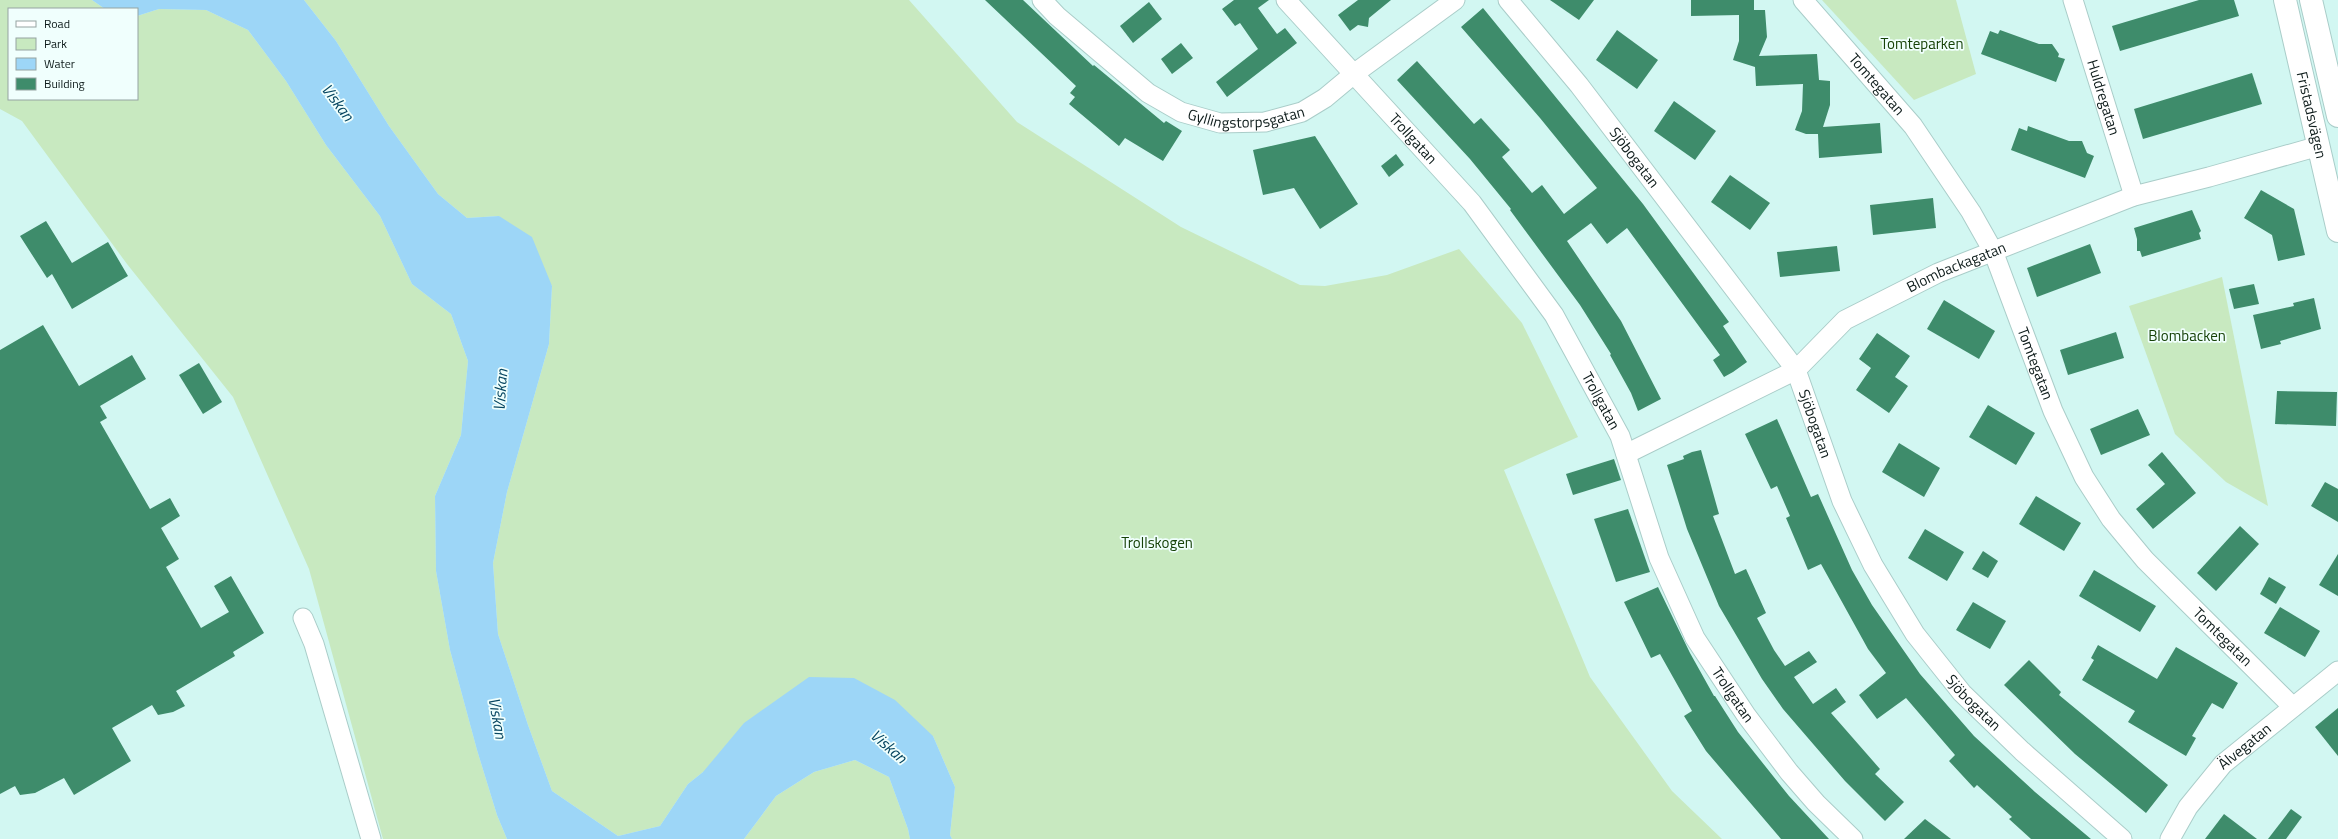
<svg xmlns="http://www.w3.org/2000/svg" width="2338" height="839" viewBox="0 0 2338 839" font-family="'Titillium Web',sans-serif">
	<style>
		.green { fill: #c8e9c0 }
		.water { fill: #9dd6f7 }
		.building { fill: #3e8c6b }
		.lines { fill: none; stroke-linecap: round; stroke-linejoin: round }
		.street-casing { stroke: #aacdc9; stroke-width: 21 }
		.secondary-casing { stroke: #aacdc9; stroke-width: 24 }
		.street { stroke: #fff; stroke-width: 19 }
		.secondary { stroke: #fff; stroke-width: 22 }
		.labels { text-anchor: middle; stroke-width: 3.5; stroke-linejoin: round; paint-order: stroke }
		.park-label { font-size: 15px; fill: #164207; stroke: #f0fffd }
		.street-label { font-size: 15px; fill: #0d1b1a; stroke: #f0fffd }
		.water-label { font-size: 16px; font-style: italic; fill: #054560; stroke: #f0fffd }
	</style>
	<rect width="100%" height="100%" fill="#d2f7f2"/>
	<g class="green">
		<path d="M0 0H92L105 9H9V99H137V16L159 9 206 10 248 30 286 81 326 145 380 216 412 284 451 314 468 361 461 435 435 496 436 571 450 650 477 750 497 815 507 839H383L309 569 233 397 127 264 22 121 0 109Z"/>
		<path d="M304 0H909L1017 122 1181 227 1300 285 1325 286 1387 275 1459 249 1522 323 1578 437 1504 470 1590 677 1672 791 1722 839H952L950 835 955 787 933 736 703 772 688 784 660 826 618 836 552 791 528 725 498 634 493 563 507 492 549 344 552 286 499 216 467 218 438 194 389 126 336 41Z"/>
		<path d="M1822 0H1956L1976 74 1914 100Z"/>
		<path d="M2222 277 2268 506 2226 482 2175 434 2129 306Z"/>
		<path d="M855 760 889 777 908 829 910 839H744L776 796 814 772Z"/>
	</g>
	<path class="water" d="M92 0H304L336 41 389 126 438 194 467 218 499 216 532 237 552 286 549 344 507 492 493 563 498 634 528 725 552 791 618 836 660 826 688 784 703 772 744 723 809 677 854 678 895 700 933 736 955 787 950 835 952 839H910L908 829 889 777 855 760 814 772 776 796 744 839H507L497 815 477 750 450 650 436 571 435 496 461 435 468 361 451 314 412 284 380 216 326 145 286 81 248 30 206 10 159 9 137 16V9H105Z"/>
	<g class="building">
		<path d="M985 0H1023L1093 66 1094 65 1164 123 1166 121 1182 131 1163 161 1125 138 1119 146 1069 104 1075 97 1070 93 1076 86Z"/>
		<path d="M1234 0H1269L1258 8 1277 34 1285 28 1297 43 1227 97 1216 82 1258 49 1240 23 1235 26 1222 9Z"/>
		<path d="M1358 0H1391L1369 18 1368 27 1358 25 1350 31 1338 15Z"/>
		<path d="M1550 0H1594L1579 20Z"/>
		<path d="M1691 0H1754V10H1765L1767 37 1759 56 1817 54 1819 80 1830 81V105L1823 127 1880 123 1882 153 1819 158 1818 134H1806L1795 130 1802 111 1803 84 1756 86 1755 67 1733 60 1739 41V15L1691 16Z"/>
		<path d="M2199 0H2234L2239 16 2120 51 2112 26Z"/>
		<path d="M1149 2 1162 19 1133 43 1120 26Z"/>
		<path d="M1483 8 1643 204 1729 322 1723 326 1747 362 1733 372 1724 377 1713 360 1720 355 1627 228 1607 244 1591 223 1567 241 1621 321 1661 399 1638 411 1631 393 1610 355 1611 354 1580 305 1510 210 1511 209 1470 159 1397 80 1417 61 1474 124 1481 118 1510 150 1502 157 1532 193 1542 185 1564 214 1597 188 1540 118 1461 27Z"/>
		<path d="M1617 30 1658 60 1637 89 1596 60Z"/>
		<path d="M2000 30 2039 44H2052L2059 54 2058 57 2065 59 2056 82 1981 54 1990 31 1998 34Z"/>
		<path d="M1181 43 1193 58 1172 74 1161 59Z"/>
		<path d="M2252 73 2262 104 2143 139 2134 109Z"/>
		<path d="M1674 101 1716 131 1695 160 1654 131Z"/>
		<path d="M2028 126 2069 141H2082L2087 153 2094 156 2085 178 2011 150 2019 128 2027 131Z"/>
		<path d="M1315 136 1358 204 1320 229 1294 188 1263 195 1253 150Z"/>
		<path d="M1396 154 1404 165 1389 177 1381 166Z"/>
		<path d="M1730 175 1770 203 1750 230 1711 202Z"/>
		<path d="M2261 190 2294 209 2305 255 2278 261 2272 235 2244 218Z"/>
		<path d="M1933 198 1936 228 1873 235 1870 205Z"/>
		<path d="M2192 210 2201 231 2199 233 2201 239 2142 257 2140 251H2137V239L2134 228Z"/>
		<path d="M46 221 72 263 108 242 128 276 72 309 52 274 47 278 20 236Z"/>
		<path d="M2090 244 2101 273 2037 297 2027 268Z"/>
		<path d="M1837 246 1840 271 1780 277 1777 252Z"/>
		<path d="M2254 284 2259 304 2234 309 2229 289Z"/>
		<path d="M2314 298 2321 329 2280 341 2281 344 2261 349 2253 315 2294 306 2293 303Z"/>
		<path d="M1944 300 1995 331 1979 359 1927 329Z"/>
		<path d="M43 325 79 386 132 355 146 379 100 406 107 418 100 422 150 509 170 498 180 516 161 528 179 559 166 567 201 628 229 612 214 586 231 576 264 633 233 652 235 656 176 691 185 706 173 712 158 715 152 705 112 728 131 761 74 795 64 778 35 793 20 795 15 786 0 794V350Z"/>
		<path d="M2116 332 2124 358 2068 375 2060 350Z"/>
		<path d="M1877 333 1910 356 1895 377 1908 386 1889 413 1856 390 1871 368 1859 359Z"/>
		<path d="M199 363 222 402 203 414 179 375Z"/>
		<path d="M2277 391 2337 392 2336 426 2275 424Z"/>
		<path d="M1988 405 2035 433 2016 465 1969 437Z"/>
		<path d="M2138 409 2150 435 2101 455 2090 429Z"/>
		<path d="M1777 419 1811 497 1818 494 1852 570 1872 605 1920 674 1974 736 2035 792 2091 839H2031L2009 819 2012 817 1977 785 1974 788 1949 761 1955 755 1906 698 1877 719 1859 695 1886 673 1868 649 1821 564 1808 570 1786 518 1790 516 1777 486 1771 489 1745 434Z"/>
		<path d="M1899 443 1940 468 1924 497 1882 472Z"/>
		<path d="M1701 450 1719 514 1713 516 1735 574 1746 569 1766 613 1757 618 1774 650 1785 666 1809 651 1817 662 1794 677 1813 704 1836 688 1846 702 1831 713 1880 769 1875 774 1904 802 1885 821 1845 781 1783 709 1762 679 1719 606 1687 529 1667 465 1684 459 1683 456 1692 452Z"/>
		<path d="M2162 452 2196 493 2153 529 2136 509 2165 484 2148 465Z"/>
		<path d="M1614 459 1621 480 1573 495 1566 474Z"/>
		<path d="M2325 482 2338 489V522L2311 506Z"/>
		<path d="M2036 496 2081 523 2064 551 2019 524Z"/>
		<path d="M1628 509 1650 572 1616 582 1594 519Z"/>
		<path d="M2240 526 2259 544 2216 591 2197 573Z"/>
		<path d="M1925 529 1964 552 1947 581 1908 558Z"/>
		<path d="M1983 551 1998 561 1988 578 1972 569Z"/>
		<path d="M2338 554V596L2319 585Z"/>
		<path d="M2094 570 2156 606 2140 632 2079 596Z"/>
		<path d="M2269 577 2286 587 2276 604 2260 594Z"/>
		<path d="M1658 587 1690 653 1714 696H1715L1738 732 1789 796 1829 839H1781L1706 751 1684 716 1692 711 1660 654 1651 658 1624 602Z"/>
		<path d="M1973 602 2006 621 1990 649 1956 630Z"/>
		<path d="M2280 607 2320 631 2305 657 2264 633Z"/>
		<path d="M2098 645 2157 679 2176 647 2238 683 2223 709 2212 703 2192 736 2196 738 2186 756 2128 722 2135 711 2082 680 2094 660 2091 658Z"/>
		<path d="M2029 660 2061 692 2059 695 2168 785 2146 813 2075 754 2004 685Z"/>
		<path d="M2338 708V756L2315 727Z"/>
		<path d="M2291 809 2302 817 2286 839H2268Z"/>
		<path d="M2224 814 2257 839H2205Z"/>
		<path d="M1925 819 1951 839H1904Z"/>
	</g>
	<g class="lines">
		<g class="street-casing">
			<g id="street">
				<path id="s1" d="M1042 0 1057 16 1148 93 1181 112 1220 123 1265 122 1302 112 1325 98 1355 73 1455 0"/>
				<path id="s2" d="M1286 0 1472 203 1554 315 1620 436 1659 558 1695 638 1746 715 1789 772 1816 803 1853 839"/>
				<path id="s3" d="M1508 0 1579 85 1796 370 1842 501 1873 565 1915 634 1962 693 2022 751 2122 839"/>
				<path id="s4" d="M1803 0 1913 126 1971 212 1993 251 2053 411 2084 477 2111 519 2145 560 2293 707"/>
				<path id="s5" d="M2073 0 2134 196"/>
				<path id="s6" d="M1626 454 1796 370 1845 320 1938 273 2134 196 2209 177 2319 146"/>
				<path d="M303 618 314 644 371 839"/>
				<path id="s7" d="M2170 839 2188 807 2223 764 2338 671"/>
			</g>
		</g>
		<g class="secondary-casing">
			<g id="secondary">
				<path id="s8" d="M2285 0 2338 231"/>
				<path d="M2311 0 2338 116"/>
			</g>
		</g>
		<use href="#street" class="street"/>
		<use href="#secondary" class="secondary"/>
	</g>
	<g class="labels">
		<g class="park-label">
			<text x="1922" y="49">Tomteparken</text>
			<text x="2187" y="341">Blombacken</text>
			<text x="1157" y="548">Trollskogen</text>
		</g>
		<g class="street-label">
			<text dy="5" stroke="none"><textPath href="#s4" startOffset="112">Tomtegatan</textPath></text>
			<text dy="5" stroke="none"><textPath href="#s5" startOffset="102">Huldregatan</textPath></text>
			<text dy="5" stroke="none"><textPath href="#s1" startOffset="246">Gyllingstorpsgatan</textPath></text>
			<text dy="5" stroke="none"><textPath href="#s8" startOffset="118">Fristadsvägen</textPath></text>
			<text dy="5" stroke="none"><textPath href="#s2" startOffset="188">Trollgatan</textPath></text>
			<text dy="5" stroke="none"><textPath href="#s3" startOffset="202">Sjöbogatan</textPath></text>
			<text dy="5" stroke="none"><textPath href="#s6" startOffset="383">Blombackagatan</textPath></text>
			<text dy="5" stroke="none"><textPath href="#s4" startOffset="436">Tomtegatan</textPath></text>
			<text dy="5" stroke="none"><textPath href="#s2" startOffset="512">Trollgatan</textPath></text>
			<text dy="5" stroke="none"><textPath href="#s3" startOffset="526">Sjöbogatan</textPath></text>
			<text dy="5" stroke="none"><textPath href="#s4" startOffset="772">Tomtegatan</textPath></text>
			<text dy="5" stroke="none"><textPath href="#s2" startOffset="836">Trollgatan</textPath></text>
			<text dy="5" stroke="none"><textPath href="#s3" startOffset="850">Sjöbogatan</textPath></text>
			<text dy="5" stroke="none"><textPath href="#s7" startOffset="120">Älvegatan</textPath></text>
		</g>
		<g class="water-label">
			<text transform="translate(338 102) rotate(53)" y="6">Viskan</text>
			<text transform="translate(500 390) rotate(-86)" y="6">Viskan</text>
			<text transform="translate(498 718) rotate(80)" y="6">Viskan</text>
			<text transform="translate(889 746) rotate(41)" y="6">Viskan</text>
		</g>
	</g>
	<rect x="8" y="8" width="130" height="92" fill="#f0fffd" stroke="#95a4a2"/>
	<rect x="16" y="21" width="20" height="6" fill="#ffffff" stroke="#95a4a2"/>
	<text x="44" y="28" font-size="12" fill="#0d1b1a">Road</text>
	<rect x="16" y="38" width="20" height="12" fill="#c8e9c0" stroke="#95a4a2"/>
	<text x="44" y="48" font-size="12" fill="#0d1b1a">Park</text>
	<rect x="16" y="58" width="20" height="12" fill="#9dd6f7" stroke="#95a4a2"/>
	<text x="44" y="68" font-size="12" fill="#0d1b1a">Water</text>
	<rect x="16" y="78" width="20" height="12" fill="#3e8c6b" stroke="#95a4a2"/>
	<text x="44" y="88" font-size="12" fill="#0d1b1a">Building</text>
</svg>
